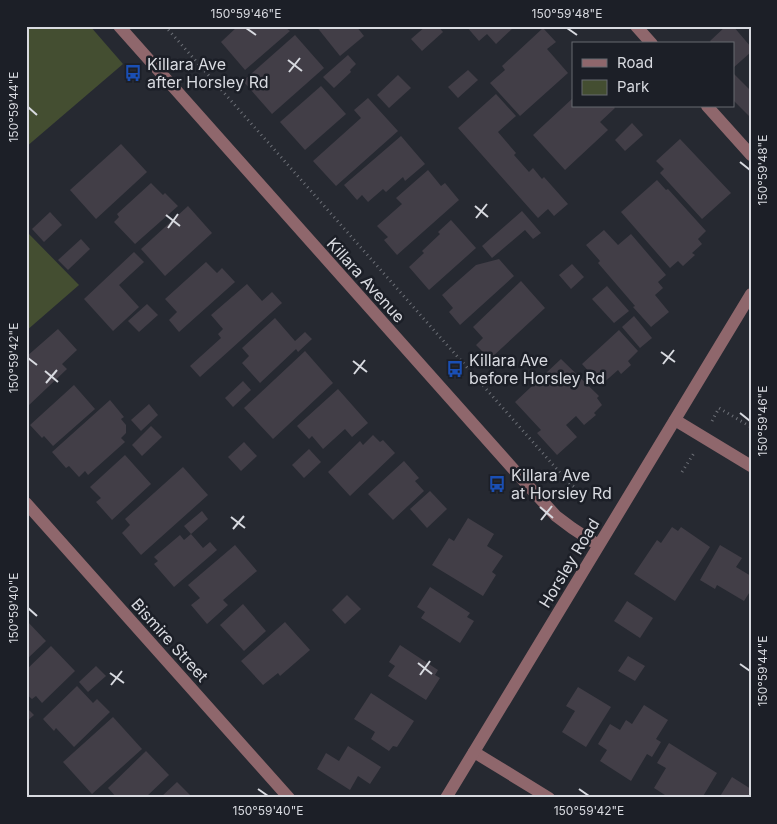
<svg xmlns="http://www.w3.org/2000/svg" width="777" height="824" viewBox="0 0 777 824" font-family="Inter,sans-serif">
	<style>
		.green { fill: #444e31 }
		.building { fill: #423e47 }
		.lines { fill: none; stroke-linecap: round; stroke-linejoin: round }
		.path { stroke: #6e7178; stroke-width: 3; stroke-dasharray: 1 4; stroke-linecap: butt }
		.minor { stroke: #8f676c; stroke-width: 12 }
		.ticks { fill: none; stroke: #d8dae0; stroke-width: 2 }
		.labels { text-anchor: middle; stroke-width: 5; stroke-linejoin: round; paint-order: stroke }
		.poi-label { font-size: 16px; fill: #d8dae0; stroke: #1c1f27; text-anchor: start }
		.street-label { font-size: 16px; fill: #d8dae0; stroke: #1c1f27 }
		.neatline { fill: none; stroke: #d8dae0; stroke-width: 2 }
		.ticks-label { font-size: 12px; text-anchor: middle; fill: #d8dae0 }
	</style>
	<rect width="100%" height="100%" fill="#262931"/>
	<g class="green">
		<path d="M26 26H90L123 64 26 147Z"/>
		<path d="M26 231 79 285 26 331Z"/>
	</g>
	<g class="building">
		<path d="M238 26H288L286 28 290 31 245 70 221 42Z"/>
		<path d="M316 26H356L364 36 340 56Z"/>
		<path d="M426 26H438L443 32 422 51 411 39Z"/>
		<path d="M466 26H515L496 44 487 34 479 41Z"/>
		<path d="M726 26H733L751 47V52L733 68V44H712L710 41Z"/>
		<path d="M543 28 556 42 547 49 568 73 520 116 490 83 505 70 502 66Z"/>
		<path d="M295 35 324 68 272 114 243 81Z"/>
		<path d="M348 55 356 64 350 70 351 72 334 88 323 77Z"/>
		<path d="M468 70 478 80 458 98 448 87Z"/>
		<path d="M733 73 751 91V118L733 100Z"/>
		<path d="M398 75 411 88 389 108 377 95Z"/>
		<path d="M321 86 346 114 305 150 280 122Z"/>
		<path d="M496 94 516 116 498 132 516 153 514 155 529 172 533 168 542 179 544 177 568 204 554 216 548 209 538 218 458 128Z"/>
		<path d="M368 98 398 131 336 186 313 161 361 118 354 110Z"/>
		<path d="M573 98V106H613L615 108 600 122 608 130 565 170 533 135Z"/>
		<path d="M632 123 643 135 625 151 615 140Z"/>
		<path d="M401 136 425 164 405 181 403 177 386 192 383 189 368 202 362 195 357 200 344 185Z"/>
		<path d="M680 139 731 193 702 219 660 173 664 169 656 161Z"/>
		<path d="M121 144 147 172 96 219 70 190Z"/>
		<path d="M428 170 441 186 445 183 459 200 397 255 384 240 388 237 377 226 402 204 396 198Z"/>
		<path d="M657 180 666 190 668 189 706 231 698 239 702 244 692 253 695 255 683 266 678 261 670 268 621 212Z"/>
		<path d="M151 183 163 195 165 193 178 206 135 244 114 222 119 217 117 214Z"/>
		<path d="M188 206 212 233 165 276 141 249Z"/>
		<path d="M522 211 541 233 533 239 525 230 492 258 482 246Z"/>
		<path d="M50 212 62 225 44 242 32 229Z"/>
		<path d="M451 220 476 248 429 290 409 267 424 253 422 251 440 234 438 232Z"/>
		<path d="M604 230 618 245 631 234 666 275 658 282 663 288 655 295 669 312 651 327 633 307 635 306 598 263 600 261 586 245Z"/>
		<path d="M81 239 90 249 68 270 58 260Z"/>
		<path d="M134 252 144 262 119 285 139 307 113 331 84 299Z"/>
		<path d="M499 259 514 276 460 325 449 312 453 308 442 295 476 265Z"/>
		<path d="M206 262 217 273 222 268 235 282 179 332 169 320 177 312 165 299Z"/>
		<path d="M572 264 584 277 571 289 559 275Z"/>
		<path d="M521 281 545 308 490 359 476 345 483 338 473 327Z"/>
		<path d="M247 284 262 301 272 292 282 303 200 377 190 366 221 338 218 334 223 329 211 315Z"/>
		<path d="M607 286 629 311 614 323 592 299Z"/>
		<path d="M147 304 158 315 139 332 128 321Z"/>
		<path d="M634 316 652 338 640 348 622 327Z"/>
		<path d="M275 318 295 341 305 332 312 339 298 352 296 349 260 383 242 363 249 356 242 348Z"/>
		<path d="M58 329 77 350 62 364 67 369 28 406 26 404V357Z"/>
		<path d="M619 330 638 351 628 361 631 365 621 374 618 370 601 385 582 364Z"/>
		<path d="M305 351 333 383 273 439 244 408Z"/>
		<path d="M561 359 599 396 597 398 602 405 594 413 596 415 584 425 576 416 566 425 577 437 557 455 537 433 541 430 515 402Z"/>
		<path d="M243 381 251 390 233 407 225 398Z"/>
		<path d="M74 385 95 409 53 446 44 436 42 438 30 425Z"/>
		<path d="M338 389 368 423 352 437 345 429 323 449 312 436 309 439 297 426Z"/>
		<path d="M110 400 124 417 121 419 126 425V433L121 438 125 442 88 475 85 471 79 477 69 466 66 468 52 452Z"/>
		<path d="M149 404 158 415 141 431 131 420Z"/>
		<path d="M151 426 162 437 142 456 132 445Z"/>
		<path d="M373 435 380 442 383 440 395 453 350 496 328 472 360 441 363 445Z"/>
		<path d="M244 442 257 456 241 471 228 457Z"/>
		<path d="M309 449 321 462 304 478 292 465Z"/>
		<path d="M125 455 151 484 112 520 96 502 101 498 90 487Z"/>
		<path d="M404 461 419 478 415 481 424 491 393 520 368 494Z"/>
		<path d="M183 467 208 495 141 555 122 533 130 525 125 519Z"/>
		<path d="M430 491 447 509 427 528 410 509Z"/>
		<path d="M202 511 208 519 191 534 203 548 210 542 217 550 174 587 154 564 158 561 154 557 180 535 184 540 191 534 184 526Z"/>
		<path d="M468 518 494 534 487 546 503 556 492 572 496 575 483 596 432 565 449 538 454 541Z"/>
		<path d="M672 527 678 531 681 527 710 547 675 601 634 574 657 540 661 543Z"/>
		<path d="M235 545 257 571 223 600 228 605 207 624 191 605 200 598 188 585Z"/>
		<path d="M720 545 742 558 736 567 751 576V590L744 601 717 585 715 589 700 580Z"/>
		<path d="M430 587 470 613 467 617 474 621 460 643 421 618 425 612 417 607Z"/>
		<path d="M347 595 361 609 345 624 332 610Z"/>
		<path d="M627 601 653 618 640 638 614 621Z"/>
		<path d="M243 604 266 631 244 651 220 625Z"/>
		<path d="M26 620 46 641 26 660Z"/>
		<path d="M285 622 310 650 280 676 278 673 263 685 241 661Z"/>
		<path d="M400 645 438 670 435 675 440 678 426 700 388 676 395 666 389 662Z"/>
		<path d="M51 646 75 671 42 703 36 696 32 699 26 694V670Z"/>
		<path d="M628 656 645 666 635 681 618 671Z"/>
		<path d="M96 666 106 676 88 692 79 682Z"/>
		<path d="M77 686 93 703 97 699 110 712 74 747 56 728 54 731 43 719Z"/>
		<path d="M578 687 611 707 586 747 562 732 575 711 566 706Z"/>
		<path d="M371 693 414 721 397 747 393 746 389 751 371 739 375 732 354 719Z"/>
		<path d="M644 705 668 720 656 739 661 742 652 757 647 754 631 781 600 761 607 750 598 744 610 724 620 730 626 720 632 724Z"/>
		<path d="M26 707 34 715 26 722Z"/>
		<path d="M113 717 142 749 92 794 63 762Z"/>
		<path d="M669 743 717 773 702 798H663L665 795 654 788 666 768 657 763Z"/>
		<path d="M348 746 381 767 370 784 358 776 350 790 317 769 326 753 339 761Z"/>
		<path d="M146 751 169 775 145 798H117L108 788Z"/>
		<path d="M732 777 751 789V798H719Z"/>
		<path d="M177 782 193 798H160Z"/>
	</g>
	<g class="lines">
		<g class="path">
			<path d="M165 26 570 484 589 497"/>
			<path d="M712 421 719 408 751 427"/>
			<path d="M682 472 694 453"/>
		</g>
		<g class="minor">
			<path d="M119 26 523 480 556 516 572 528 598 545"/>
			<path d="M636 26 652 44"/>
			<path d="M707 106 751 155"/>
			<path d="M675 420 751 466"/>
			<path d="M26 503 289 798"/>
			<path d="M474 752 549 798"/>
			<path d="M446 798 751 294"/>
		</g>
	</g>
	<path class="ticks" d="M246 28 256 35M567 28 577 35M288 60 302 71M289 72 300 58M28 107 37 115M740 162 750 170M475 206 488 217M166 215 180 226M476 218 487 204M168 228 178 214M661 352 675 362M28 358 37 365M353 361 367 372M663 364 674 350M45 371 58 382M354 374 365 360M46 383 57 370M740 413 750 421M540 507 553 518M231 517 245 528M541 520 552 506M233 529 244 516M28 608 37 616M418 663 432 674M740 664 750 671M110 673 124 683M420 675 430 661M111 685 122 671M258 789 268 796M579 789 589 796"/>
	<defs>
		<g id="bus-bare" transform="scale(1.35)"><path d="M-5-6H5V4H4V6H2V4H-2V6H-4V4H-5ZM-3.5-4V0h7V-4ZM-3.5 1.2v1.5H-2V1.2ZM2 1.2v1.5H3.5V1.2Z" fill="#1a4fb4" stroke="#1c1f27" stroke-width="2.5" paint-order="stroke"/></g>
	</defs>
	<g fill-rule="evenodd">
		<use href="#bus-bare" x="133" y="73"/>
		<use href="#bus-bare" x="455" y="369"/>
		<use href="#bus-bare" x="497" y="484"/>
	</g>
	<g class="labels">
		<g class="poi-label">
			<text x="147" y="70">Killara Ave<tspan x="147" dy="18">after Horsley Rd</tspan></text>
			<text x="469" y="366">Killara Ave<tspan x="469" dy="18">before Horsley Rd</tspan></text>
			<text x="511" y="481">Killara Ave<tspan x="511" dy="18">at Horsley Rd</tspan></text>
		</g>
		<g class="street-label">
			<text transform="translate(366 280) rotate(48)" y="6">Killara Avenue</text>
			<text transform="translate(569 563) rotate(-59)" y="6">Horsley Road</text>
			<text transform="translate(170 640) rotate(48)" y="6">Bismire Street</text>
		</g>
	</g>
	<rect width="777" height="824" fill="none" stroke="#1c1f27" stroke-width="55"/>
	<rect x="572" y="42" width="162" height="65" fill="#1c1f27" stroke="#676a71"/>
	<rect x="582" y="59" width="25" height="8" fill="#8f676c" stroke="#676a71"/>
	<text x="617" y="68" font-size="15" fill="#d8dae0">Road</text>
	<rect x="582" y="80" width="25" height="15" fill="#444e31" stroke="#676a71"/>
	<text x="617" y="92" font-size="15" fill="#d8dae0">Park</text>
	<rect x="28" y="28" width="722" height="768" class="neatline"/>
	<g class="ticks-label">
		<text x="246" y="18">150°59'46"E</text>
		<text x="567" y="18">150°59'48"E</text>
		<text transform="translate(14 107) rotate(-90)" y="4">150°59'44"E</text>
		<text transform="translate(763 170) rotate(-90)" y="4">150°59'48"E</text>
		<text transform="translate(14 358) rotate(-90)" y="4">150°59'42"E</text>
		<text transform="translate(763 421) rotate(-90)" y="4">150°59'46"E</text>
		<text transform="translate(14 608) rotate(-90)" y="4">150°59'40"E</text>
		<text transform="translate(763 671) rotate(-90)" y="4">150°59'44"E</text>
		<text x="268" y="815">150°59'40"E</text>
		<text x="589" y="815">150°59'42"E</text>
	</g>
</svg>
